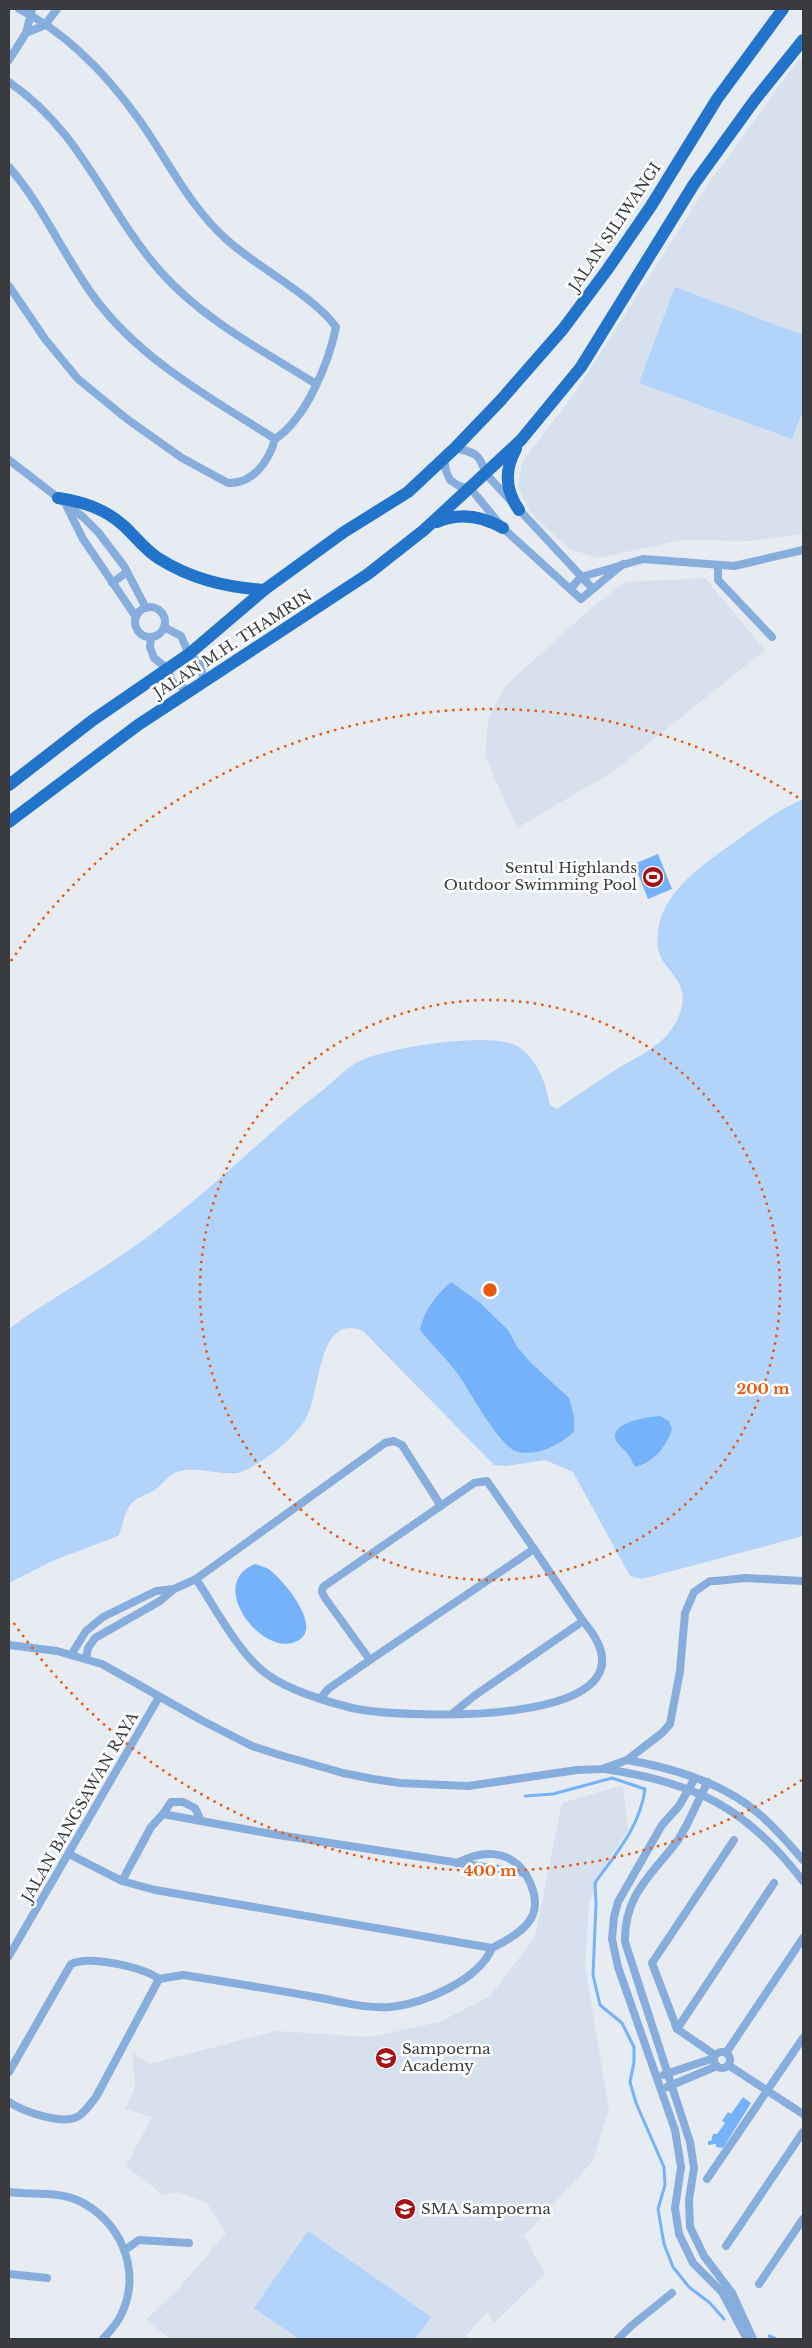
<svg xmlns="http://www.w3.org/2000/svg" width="812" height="2348" viewBox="0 0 812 2348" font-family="'Libre Baskerville',serif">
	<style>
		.built { fill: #d6e1ed }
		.green { fill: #b2d3fa }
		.water { fill: #76b2f9 }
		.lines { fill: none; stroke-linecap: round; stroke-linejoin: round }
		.stream { stroke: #76b2f9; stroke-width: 3 }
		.street { stroke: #86addc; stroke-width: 8 }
		.primary { stroke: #2174c9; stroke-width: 12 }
		.ring { fill: none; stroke: #e8590c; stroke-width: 2.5; stroke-dasharray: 2.5 5 }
		.labels { text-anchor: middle; stroke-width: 5; stroke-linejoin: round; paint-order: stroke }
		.street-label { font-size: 15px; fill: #393b3e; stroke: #fff }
		.poi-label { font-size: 15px; fill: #393b3e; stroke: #fff; text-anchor: start }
		.centre { fill: #e8590c; stroke: #fff; stroke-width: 2.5 }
		.ring-label { font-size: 15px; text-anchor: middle; font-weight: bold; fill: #e8590c; stroke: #fff; stroke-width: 5; stroke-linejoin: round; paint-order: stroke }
	</style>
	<rect width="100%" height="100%" fill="#e7ecf3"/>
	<g class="built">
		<path d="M803 57V534L750 541 682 540 598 558 569 549 530 512 518 487 522 462 574 394 709 183 798 60Z"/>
		<path d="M705 578 765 650 614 771 517 828 485 756 488 719 505 686 588 611 625 582Z"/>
		<path d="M623 1785 628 1830 605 1865 589 1903 585 1966 609 2109 593 2161 524 2236 545 2274 494 2323 487 2312 466 2336 467 2339H171L146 2320 179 2288 226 2233 207 2203 179 2192 163 2195 126 2166 152 2117 125 2109 135 2087 132 2052 149 2064 276 2031 370 2037 440 2022 490 1996 535 1937 562 1803Z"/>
	</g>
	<g class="green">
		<path d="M675 287 803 335V410L792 439 639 383Z"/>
		<path d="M803 799V1536L642 1579 630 1576 573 1472 545 1460 506 1466 494 1465 363 1331C317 1312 321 1392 307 1416 304 1424 296 1431 291 1437 281 1448 251 1471 237 1473 218 1475 199 1467 180 1471 167 1474 164 1485 153 1491 144 1496 134 1498 129 1507 123 1516 123 1527 118 1536L52 1561 9 1583V1329C39 1306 72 1288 104 1267 138 1245 172 1219 204 1192 244 1158 282 1121 324 1089 335 1080 347 1067 360 1061 386 1048 495 1030 519 1047 538 1061 546 1083 550 1105L557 1109C576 1096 595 1083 614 1071 640 1054 668 1046 680 1013 692 979 661 971 658 948 652 897 701 866 736 841 758 825 778 810 803 799Z"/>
		<path d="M308 2231 431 2317 415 2339H299L254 2308Z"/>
	</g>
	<g class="water">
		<path d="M658 854 672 889 648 899 634 864Z"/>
		<path d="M451 1282 479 1302 508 1330 518 1348 531 1363 569 1398 574 1417V1432C559 1445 539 1456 518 1452 500 1448 471 1393 460 1377 448 1360 432 1345 420 1330 424 1310 436 1295 451 1282Z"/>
		<path d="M660 1416 669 1421 672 1429C666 1447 654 1462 635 1467 632 1462 631 1458 627 1453 624 1449 619 1446 617 1442 606 1422 649 1417 660 1416Z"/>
		<path d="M255 1564C260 1566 266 1567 270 1570 284 1581 329 1633 292 1643 258 1652 207 1583 255 1564Z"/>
		<path d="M743 2097 751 2103 723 2148 716 2147V2144L708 2145V2141H711L713 2134H717L725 2123 722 2121 728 2112 731 2114Z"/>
	</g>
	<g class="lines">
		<g class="stream">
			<path d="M525 1796 553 1794 612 1778 645 1789C640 1827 616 1853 595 1883L596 1904 593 1975 600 2005 622 2023 634 2047V2062L630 2082 636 2103 664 2167 665 2185 658 2209 664 2244 673 2267 689 2287 710 2303 724 2319"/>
			<path d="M769 2336 776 2339"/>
		</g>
		<g class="street">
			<path d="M32 9 26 33 45 25 57 9"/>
			<path d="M9 60 26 33"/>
			<path d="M9 82C83 133 104 207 160 271 202 319 262 350 316 384"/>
			<path d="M9 167C43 206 63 255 94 297 140 360 211 398 275 439"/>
			<path d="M9 286 45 339 78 379 127 419 182 458 228 483C253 484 269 461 275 439 306 419 329 362 336 327 315 297 257 267 227 240 189 206 169 162 140 121 108 76 69 34 19 9"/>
			<path d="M455 448C476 453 479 453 486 474L592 588"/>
			<path d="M444 458 446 471 450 480 459 486 471 489 503 528 581 599 623 564"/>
			<path d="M9 460 83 517 98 532 124 566 146 608"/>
			<path d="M67 507 83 539 136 617"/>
			<path d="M718 566V580L772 637"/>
			<path d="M112 583 127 572"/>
			<path d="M571 588 581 577 643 559 734 566 803 550"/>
			<circle cx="150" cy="622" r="15"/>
			<path d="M164 627 181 636 189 654 200 663 203 676 202 683"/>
			<path d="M151 637 150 647 154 658 168 669 172 682 190 691"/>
			<path d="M534 1549 583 1621"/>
			<path d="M196 1579C215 1607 240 1656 268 1675 289 1690 327 1702 352 1708 402 1719 676 1729 583 1621L474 1696 453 1713"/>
			<path d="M9 1645 57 1651 102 1664 201 1720 252 1746 280 1755 343 1773 373 1779 400 1783 468 1786 577 1770 602 1769 627 1760 662 1733 670 1724 680 1671 685 1613 694 1592 710 1581H716L745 1578 803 1581"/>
			<path d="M71 1655 86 1631 103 1617 156 1591 174 1589"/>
			<path d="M86 1659 88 1648 95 1638 160 1601 174 1589 196 1579 385 1443 394 1441 402 1445 441 1506"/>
			<path d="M321 1698 328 1689 370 1660 534 1549 487 1481 474 1483 323 1587 322 1592 325 1598 370 1660"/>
			<path d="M627 1760C673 1768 722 1782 758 1813 775 1827 789 1844 803 1860"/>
			<path d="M605 1769C696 1783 746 1807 803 1881"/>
			<path d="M695 1778 679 1806 662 1825 618 1902 614 1917 612 1939 618 1967 675 2130 681 2167 675 2208 679 2234 693 2263 722 2292 747 2339"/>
			<path d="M708 1782C697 1801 690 1822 678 1840 652 1875 624 1894 625 1942L690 2142 694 2168 689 2200 690 2227 704 2256 732 2293 753 2339"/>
			<path d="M69 1854 122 1881 155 1890 492 1948C527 1931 549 1913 525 1873L272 1834 163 1814 171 1802H183L195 1808 201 1821"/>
			<path d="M457 1863C481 1850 508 1849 525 1873"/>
			<path d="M122 1881 151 1827 163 1814"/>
			<path d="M9 1956 159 1697"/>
			<path d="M159 1979 183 1975C227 1982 271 1989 315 1997 339 2001 365 2009 390 2007 423 2004 479 1980 492 1948"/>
			<path d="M677 2029 774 1883"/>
			<circle cx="722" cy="2060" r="8"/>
			<path d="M726 2053 803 1938"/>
			<path d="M715 2055 677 2029 652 1963 734 1840"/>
			<path d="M728 2065 803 2114"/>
			<path d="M9 2072 71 1964C89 1955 143 1967 159 1979L96 2097C90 2104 85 2113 77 2117 61 2125 22 2111 9 2102"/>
			<path d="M663 2075 714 2058"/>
			<path d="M667 2087 717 2066"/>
			<path d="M707 2179 803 2038"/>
			<path d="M9 2192C30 2195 57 2191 77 2200 120 2219 143 2271 121 2315 117 2324 109 2332 103 2339"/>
			<path d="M726 2246 803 2132"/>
			<path d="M125 2250 139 2240 189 2243"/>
			<path d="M9 2274 47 2278"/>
			<path d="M759 2284 803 2219"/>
			<path d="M618 2339 631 2326 672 2293"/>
		</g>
		<g class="primary">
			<path d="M516 449C504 470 505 490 519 510"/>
			<path d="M58 498C83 502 104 508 124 526 135 536 144 549 158 558 191 579 225 587 264 590"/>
			<path d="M437 522C460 512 482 516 503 528"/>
			<path d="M9 785 93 720 189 654 264 590 344 532 408 492 455 448 501 400 563 329 607 270 651 206 717 99 783 9"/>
			<path d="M9 822 138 725 368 574 424 530 521 440 581 367 694 184 754 101 803 40"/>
		</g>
	</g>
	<g class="ring">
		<circle cx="490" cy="1290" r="290"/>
		<path d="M802 1780A581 581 0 0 1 11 1619M11 961A581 581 0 0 1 802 800"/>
	</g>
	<defs>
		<g id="stadium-disc" transform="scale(1.125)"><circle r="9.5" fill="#a61115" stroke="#fff"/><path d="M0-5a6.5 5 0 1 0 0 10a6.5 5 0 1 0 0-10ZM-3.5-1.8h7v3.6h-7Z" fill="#fff"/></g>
		<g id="school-disc" transform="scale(1.125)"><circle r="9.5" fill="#a61115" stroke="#fff"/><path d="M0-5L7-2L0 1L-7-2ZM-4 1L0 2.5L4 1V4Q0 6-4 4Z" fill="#fff"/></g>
	</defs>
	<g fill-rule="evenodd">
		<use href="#stadium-disc" x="653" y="877"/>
		<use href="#school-disc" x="386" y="2058"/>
		<use href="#school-disc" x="405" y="2209"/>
	</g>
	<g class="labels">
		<g class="street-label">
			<text transform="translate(615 227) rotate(-56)" y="5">JALAN SILIWANGI</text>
			<text transform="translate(233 644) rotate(-33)" y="5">JALAN M.H. THAMRIN</text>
			<text transform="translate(80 1807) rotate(-60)" y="5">JALAN BANGSAWAN RAYA</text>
		</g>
		<g class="poi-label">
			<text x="637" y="873" text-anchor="end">Sentul Highlands<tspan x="637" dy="17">Outdoor Swimming Pool</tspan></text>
			<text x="402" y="2054">Sampoerna<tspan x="402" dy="17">Academy</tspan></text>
			<text x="421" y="2214">SMA Sampoerna</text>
		</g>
	</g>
	<circle cx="490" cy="1290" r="8" class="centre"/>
	<g class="ring-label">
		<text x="763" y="1394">200 m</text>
		<text x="490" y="1876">400 m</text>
	</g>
	<rect width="812" height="2348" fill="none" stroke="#393b3e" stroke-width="20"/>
</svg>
